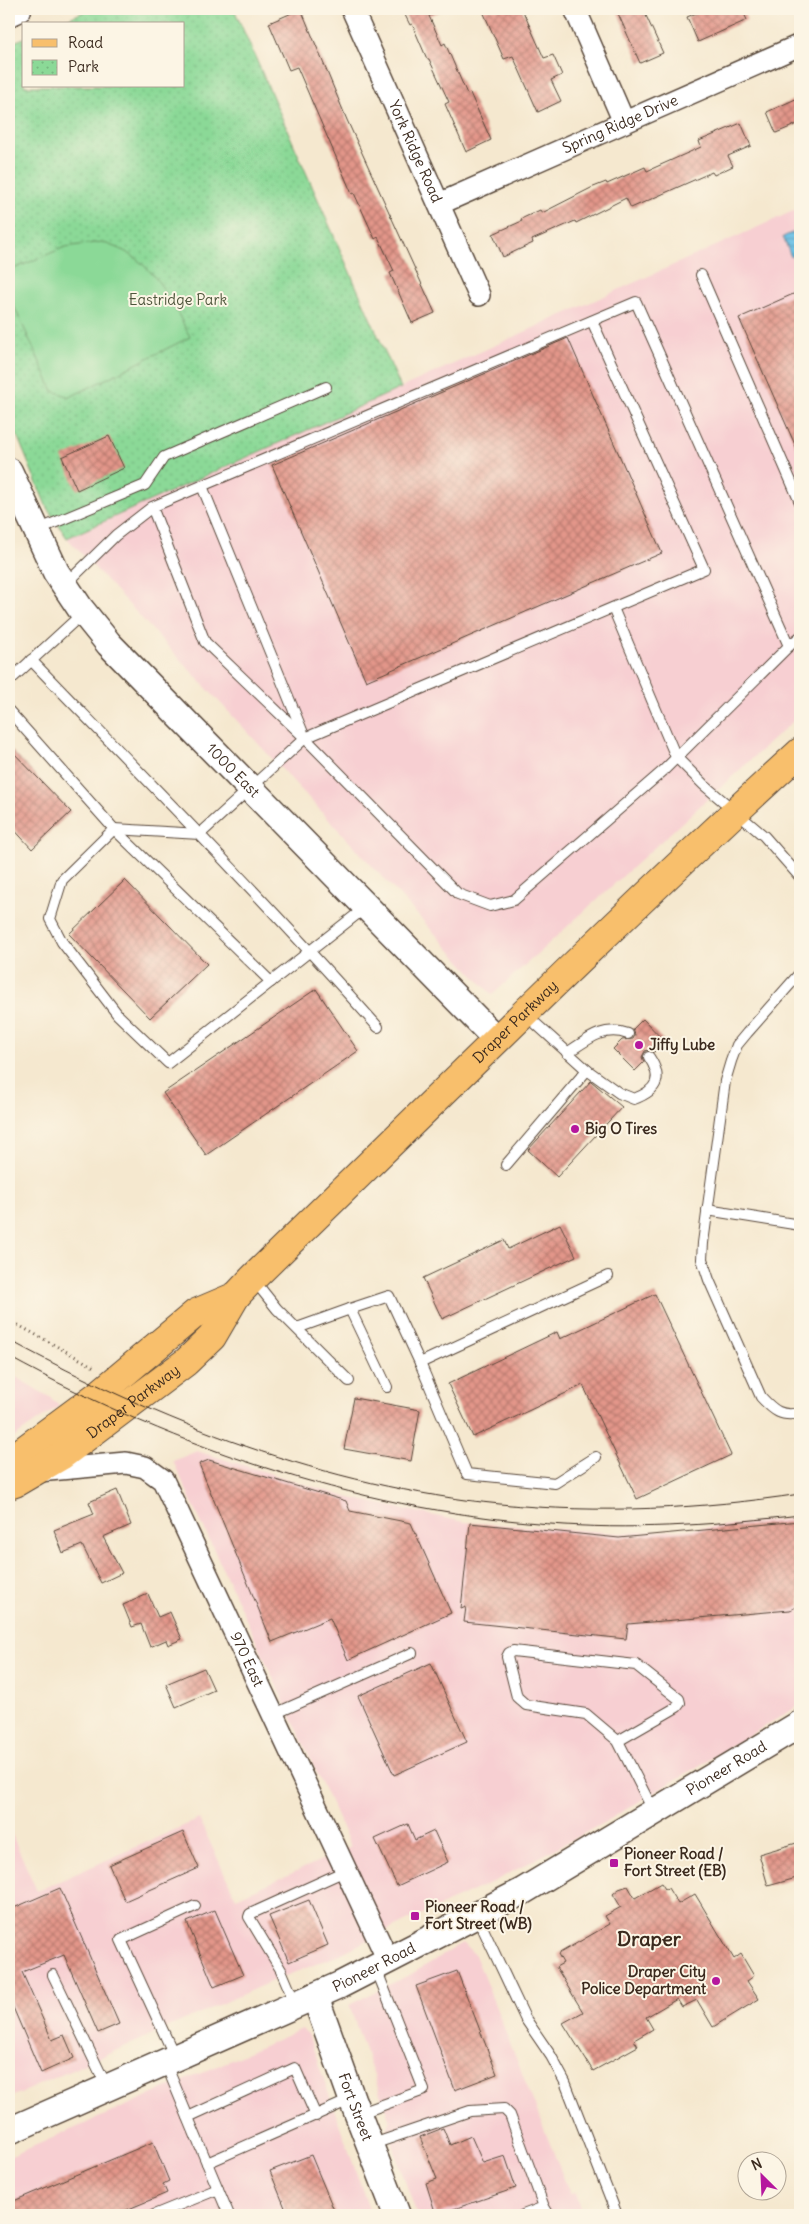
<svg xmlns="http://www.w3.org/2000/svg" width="809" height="2224" viewBox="0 0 809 2224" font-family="Delius,sans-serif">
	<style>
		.built { fill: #f7cfd2 }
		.park { fill: url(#park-dots); stroke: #63825a }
		.garden { fill: #8bd997; stroke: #63825a }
		.water { fill: url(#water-rules); stroke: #527582 }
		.building { fill: url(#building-cross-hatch) }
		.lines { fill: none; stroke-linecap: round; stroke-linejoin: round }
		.service-casing { stroke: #574639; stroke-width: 12 }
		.minor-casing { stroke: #574639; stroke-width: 24 }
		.tertiary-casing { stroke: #574639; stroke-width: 29 }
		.primary-casing { stroke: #574639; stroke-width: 30 }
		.path { stroke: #574639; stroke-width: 3; stroke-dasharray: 1 4; stroke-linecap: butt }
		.service { stroke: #fff; stroke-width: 10 }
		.minor { stroke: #fff; stroke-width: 21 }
		.tertiary { stroke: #fff; stroke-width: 26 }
		.primary { stroke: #f8bf6c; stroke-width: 28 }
		.tram { stroke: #3b2a1e; stroke-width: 1 }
		.poi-dot { fill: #b5179e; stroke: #fcf5e5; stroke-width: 2 }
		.labels { text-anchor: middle; stroke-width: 4; stroke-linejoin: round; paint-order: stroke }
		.street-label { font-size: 15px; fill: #3b2a1e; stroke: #fcf5e5 }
		.park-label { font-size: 15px; fill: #4f563c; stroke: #fcf5e5 }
		.poi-label { font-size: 15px; font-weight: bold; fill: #3b2a1e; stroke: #fcf5e5; text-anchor: start }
		.district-label { font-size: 20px; font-weight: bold; fill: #3b2a1e; stroke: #fcf5e5 }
	</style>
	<defs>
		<pattern id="park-dots" width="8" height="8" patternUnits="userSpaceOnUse" patternTransform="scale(1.25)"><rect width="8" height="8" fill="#8bd997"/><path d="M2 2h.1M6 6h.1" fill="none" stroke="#79ba82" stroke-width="1.8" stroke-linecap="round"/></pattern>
		<pattern id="water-rules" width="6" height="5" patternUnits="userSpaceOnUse" patternTransform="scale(1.25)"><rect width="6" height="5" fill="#69c0e6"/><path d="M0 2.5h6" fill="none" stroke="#589cba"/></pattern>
		<pattern id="building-cross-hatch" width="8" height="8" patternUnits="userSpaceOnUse" patternTransform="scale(1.25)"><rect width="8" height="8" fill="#e3968a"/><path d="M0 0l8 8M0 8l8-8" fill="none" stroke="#b97b70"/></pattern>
	</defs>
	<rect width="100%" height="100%" fill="#fcf5e5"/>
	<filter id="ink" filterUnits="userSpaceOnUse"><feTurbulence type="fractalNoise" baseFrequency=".02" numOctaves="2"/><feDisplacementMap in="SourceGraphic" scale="10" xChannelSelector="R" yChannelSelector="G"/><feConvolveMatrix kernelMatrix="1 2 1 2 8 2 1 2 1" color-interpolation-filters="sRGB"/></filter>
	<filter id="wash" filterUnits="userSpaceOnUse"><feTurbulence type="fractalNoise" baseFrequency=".0096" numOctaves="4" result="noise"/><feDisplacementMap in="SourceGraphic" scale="20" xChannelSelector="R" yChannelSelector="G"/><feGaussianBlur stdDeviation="1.12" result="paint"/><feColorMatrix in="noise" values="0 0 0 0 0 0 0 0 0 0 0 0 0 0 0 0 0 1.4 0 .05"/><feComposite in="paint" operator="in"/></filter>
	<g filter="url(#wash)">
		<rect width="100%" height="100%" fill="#f5e8cf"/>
		<g class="built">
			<path d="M800 208V715L492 995 67 538Z"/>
			<path d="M9 1373 51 1398 59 1406 9 1441Z"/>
			<path d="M197 1451 350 1498 464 1522 618 1533 679 1530 800 1518V1705L607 1821 497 1880 407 1921 334 1957 270 1982 9 2098V1828L37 1891 199 1819 236 1898 351 1847 173 1461Z"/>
			<path d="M463 1943 475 1955 570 2194 575 2193 583 2215H417L387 2130 390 2122 349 2005 413 1973Z"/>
			<path d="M302 2029 308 2034 371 2215H9V2157Z"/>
		</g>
		<path class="park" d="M90 9H234L401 388 67 538 47 508 9 416V44L24 38V86H184V24H56Z"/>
		<path class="garden" d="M102 242C111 246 122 249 131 255 160 275 174 306 190 337L70 397 53 391 9 295V271L65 247Z"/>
		<path class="water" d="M800 229V253L791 257 783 237Z"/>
		<g id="blocks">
			<g class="building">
				<path d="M301 9 347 120 435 313 412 323 390 273 394 271 378 237 375 239 354 193 352 194 297 67 289 70 269 23Z"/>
				<path d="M402 9H446L429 16 442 45 445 43 467 94 470 93 491 140 466 152 445 104 449 102 429 59H427L412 24 410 25Z"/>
				<path d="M482 9H522L544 58 553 55 562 75 551 80 561 101 538 112 513 56 504 59Z"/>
				<path d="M616 9H643L663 53 640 63Z"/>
				<path d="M706 9H742L747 20 698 42 687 17Z"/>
				<path d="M800 97V123L776 133 767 112Z"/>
				<path d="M741 123 751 146 728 156 733 166 714 175 712 172 631 208 626 198 576 223 575 221 532 240 533 243 503 257 493 234 522 221 521 219 540 210 542 213 591 188 606 182 607 184 645 167 647 171 701 147 699 141Z"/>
				<path d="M800 291V456L739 318Z"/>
				<path d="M568 338 662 553 366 681 272 465Z"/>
				<path d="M109 436 124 468 77 490 62 457Z"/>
				<path d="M9 748 71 812 32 849 9 824Z"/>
				<path d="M125 880 207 964 150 1018 69 934Z"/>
				<path d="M316 989 358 1051 206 1155 163 1093Z"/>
				<path d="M643 1019 665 1042 654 1052 649 1050 645 1051 642 1057 644 1062 635 1071 613 1049 622 1040 633 1039 635 1035 633 1029Z"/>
				<path d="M591 1081 622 1107 557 1177 528 1150Z"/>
				<path d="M560 1224 576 1256 442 1319 423 1278 504 1240 508 1249Z"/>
				<path d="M655 1294 731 1455 637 1499 583 1385 473 1437 448 1384 557 1332 560 1339Z"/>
				<path d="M354 1398 420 1410 411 1461 344 1449Z"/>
				<path d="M209 1460 346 1501 350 1511 411 1523 451 1613 348 1660 330 1618 272 1642 199 1464Z"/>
				<path d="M117 1490 131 1525 103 1537 122 1573 101 1583 82 1545 63 1553 54 1530 94 1514 89 1502Z"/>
				<path d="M800 1521V1605L790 1610 628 1624 626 1639 464 1622 466 1607 461 1609 470 1523 619 1538Z"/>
				<path d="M148 1594 158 1617 170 1612 182 1639 168 1645 166 1640 150 1647 141 1624 132 1627 123 1605Z"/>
				<path d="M431 1663 467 1742 394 1775 358 1696Z"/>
				<path d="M204 1668 214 1690 176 1707 166 1684Z"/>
				<path d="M408 1824 415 1840 434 1831 448 1862 397 1886 375 1839Z"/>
				<path d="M183 1832 199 1868 125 1901 109 1865Z"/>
				<path d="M800 1842V1877L768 1886 759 1854Z"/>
				<path d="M661 1883 665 1889 668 1888 678 1904 695 1894 734 1959 741 1954 754 1976 747 1981 759 1999 713 2027 697 2000 682 2007 677 1999 646 2017 653 2029 634 2040 638 2046 593 2071 563 2023 583 2012 556 1967 563 1963 558 1954 610 1924 605 1916 621 1907 613 1894 619 1889 628 1886 635 1898Z"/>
				<path d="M60 1888 119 2024 98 2033 64 1955 22 1972 52 2040 64 2035 74 2058 41 2073 9 1998V1910Z"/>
				<path d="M309 1900 328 1945 289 1962 269 1916Z"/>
				<path d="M215 1910 243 1975 214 1987 187 1922Z"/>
				<path d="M457 1971 497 2074 455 2090 416 1986Z"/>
				<path d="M443 2128 450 2145 471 2136 483 2163 505 2156 516 2188 436 2215 426 2183 437 2179 420 2137Z"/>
				<path d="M153 2142 169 2181 163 2184 167 2193 124 2211 125 2215H12L9 2203Z"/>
				<path d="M311 2155 336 2215H288L270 2171Z"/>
			</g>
		</g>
	</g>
	<g filter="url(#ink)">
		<use href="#blocks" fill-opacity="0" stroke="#574639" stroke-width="1"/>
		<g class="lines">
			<g class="service-casing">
				<g id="service">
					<path d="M701 275 800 502"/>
					<path d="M202 486 303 733"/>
					<path d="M37 530 145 485 164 457 326 387"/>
					<path d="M65 585 116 535 152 507 636 302 789 646 663 771 514 900 490 906 458 894 305 738 205 642 152 507"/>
					<path d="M613 608 676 757 704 785 764 836 800 877"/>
					<path d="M789 646 800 637"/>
					<path d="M31 660C148 781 266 901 378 1027"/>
					<path d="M9 681 83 613"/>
					<path d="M9 711 114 829 271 982"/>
					<path d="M366 907 168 1063 118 1015 62 942 50 919 62 880 114 829 200 834 305 738 704 569 592 321"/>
					<path d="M800 973 747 1033 737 1045 731 1061 725 1081 703 1243 702 1259 709 1280 761 1397C774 1411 781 1417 800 1413"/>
					<path d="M567 1053C587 1040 603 1025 628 1034"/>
					<path d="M587 1070 619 1093 634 1099C658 1090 663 1078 649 1057"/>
					<path d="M506 1165 587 1070 525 1014"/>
					<path d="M707 1210 800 1225"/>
					<path d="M253 1279 277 1309 349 1381"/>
					<path d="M297 1328 350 1309"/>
					<path d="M420 1363 608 1276"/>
					<path d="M387 1387 350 1309 389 1296 420 1363 467 1474 555 1483 596 1457"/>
					<path d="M272 1715 412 1653"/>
					<path d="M618 1741 586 1714 526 1705 517 1697 507 1657 509 1653 513 1651 636 1665 679 1699 680 1703 677 1707 618 1741 654 1812"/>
					<path d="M477 1916 525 2018 551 2056 565 2082 617 2215"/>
					<path d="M53 1975 107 2087"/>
					<path d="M295 2003 281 1970 249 1917 250 1914 345 1871"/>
					<path d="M175 2057 121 1940 195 1906"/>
					<path d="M165 2062 207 2163 352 2099"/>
					<path d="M358 2114 424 2090 375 1966"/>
					<path d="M188 2117 295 2068 316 2116"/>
					<path d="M370 2145 470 2111 504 2109 510 2115 544 2207"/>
					<path d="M207 2163 229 2215"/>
					<path d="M154 2215 218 2189"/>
					<path d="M523 2215 544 2207 549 2215"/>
				</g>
			</g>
			<g class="minor-casing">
				<g id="minor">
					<path id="s1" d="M352 9 479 295"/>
					<path d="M575 9 624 122"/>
					<path id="s2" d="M439 204 800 45"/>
					<path id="s3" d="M38 1471 126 1463 145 1467 163 1480 388 1960"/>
				</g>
			</g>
			<g class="tertiary-casing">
				<g id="tertiary">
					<path d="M9 13 18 9"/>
					<path id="s4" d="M9 471 56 572 80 608 109 644 496 1039"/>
					<path id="s5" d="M315 1996 352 2099 397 2215"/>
					<path id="s6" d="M9 2131 340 1985 523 1891 800 1724"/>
				</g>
			</g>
			<g class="primary-casing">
				<g id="primary">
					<path d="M9 1461 98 1395 196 1313 236 1296"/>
					<path id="s7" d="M9 1485 15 1483 61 1456 186 1362 212 1337 236 1296 252 1279C434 1102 613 923 800 752"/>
				</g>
			</g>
			<path class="path" d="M9 1320 96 1368"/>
			<use href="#service" class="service"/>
			<use href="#minor" class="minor"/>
			<use href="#tertiary" class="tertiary"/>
			<use href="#primary" class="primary"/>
			<g class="tram">
				<path d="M9 1340C160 1422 327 1487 500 1504 600 1514 701 1509 800 1494"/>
				<path d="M9 1357C181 1451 369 1513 565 1525 644 1530 723 1524 800 1515"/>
			</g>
		</g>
	</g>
	<g class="poi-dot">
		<circle cx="639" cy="1045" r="5"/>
		<circle cx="575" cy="1129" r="5"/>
		<rect x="609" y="1858" width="10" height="10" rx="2.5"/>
		<rect x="410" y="1911" width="10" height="10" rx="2.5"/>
		<circle cx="716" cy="1981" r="5"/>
	</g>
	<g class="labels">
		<g class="street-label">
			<text dy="5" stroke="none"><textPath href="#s2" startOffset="198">Spring Ridge Drive</textPath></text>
			<text dy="5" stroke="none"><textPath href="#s1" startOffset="156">York Ridge Road</textPath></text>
			<text dy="5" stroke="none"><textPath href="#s4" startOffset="378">1000 East</textPath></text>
			<text dy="5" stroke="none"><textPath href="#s7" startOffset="691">Draper Parkway</textPath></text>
			<text dy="5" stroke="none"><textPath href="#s7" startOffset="150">Draper Parkway</textPath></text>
			<text dy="5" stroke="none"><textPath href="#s3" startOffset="328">970 East</textPath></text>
			<text dy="5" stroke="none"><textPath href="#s6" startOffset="805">Pioneer Road</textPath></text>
			<text dy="5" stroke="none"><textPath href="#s6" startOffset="400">Pioneer Road</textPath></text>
			<text dy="5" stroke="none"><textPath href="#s5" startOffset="118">Fort Street</textPath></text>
		</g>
		<g class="park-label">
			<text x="178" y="305">Eastridge Park</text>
		</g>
		<g class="poi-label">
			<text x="649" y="1050">Jiffy Lube</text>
			<text x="585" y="1134">Big O Tires</text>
			<text x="624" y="1859">Pioneer Road /<tspan x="624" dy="17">Fort Street (EB)</tspan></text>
			<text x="425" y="1912">Pioneer Road /<tspan x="425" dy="17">Fort Street (WB)</tspan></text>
			<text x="706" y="1977" text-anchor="end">Draper City<tspan x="706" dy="17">Police Department</tspan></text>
		</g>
		<g class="district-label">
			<text x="649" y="1946">Draper</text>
		</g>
	</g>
	<rect width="809" height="2224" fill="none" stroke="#fcf5e5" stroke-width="30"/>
	<rect x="22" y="22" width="162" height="65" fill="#fcf5e5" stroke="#afa495"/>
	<rect x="32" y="39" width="25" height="8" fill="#f8bf6c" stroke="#afa495"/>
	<text x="68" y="48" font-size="15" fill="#3b2a1e">Road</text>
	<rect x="32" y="60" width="25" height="15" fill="url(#park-dots)" stroke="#afa495"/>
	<text x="68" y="72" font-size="15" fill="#3b2a1e">Park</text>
	<g transform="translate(762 2176) rotate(336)"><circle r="24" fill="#fcf5e5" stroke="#afa495"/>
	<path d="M0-4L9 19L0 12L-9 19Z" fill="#b5179e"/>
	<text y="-8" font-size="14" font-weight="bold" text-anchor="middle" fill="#3b2a1e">N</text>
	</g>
</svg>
